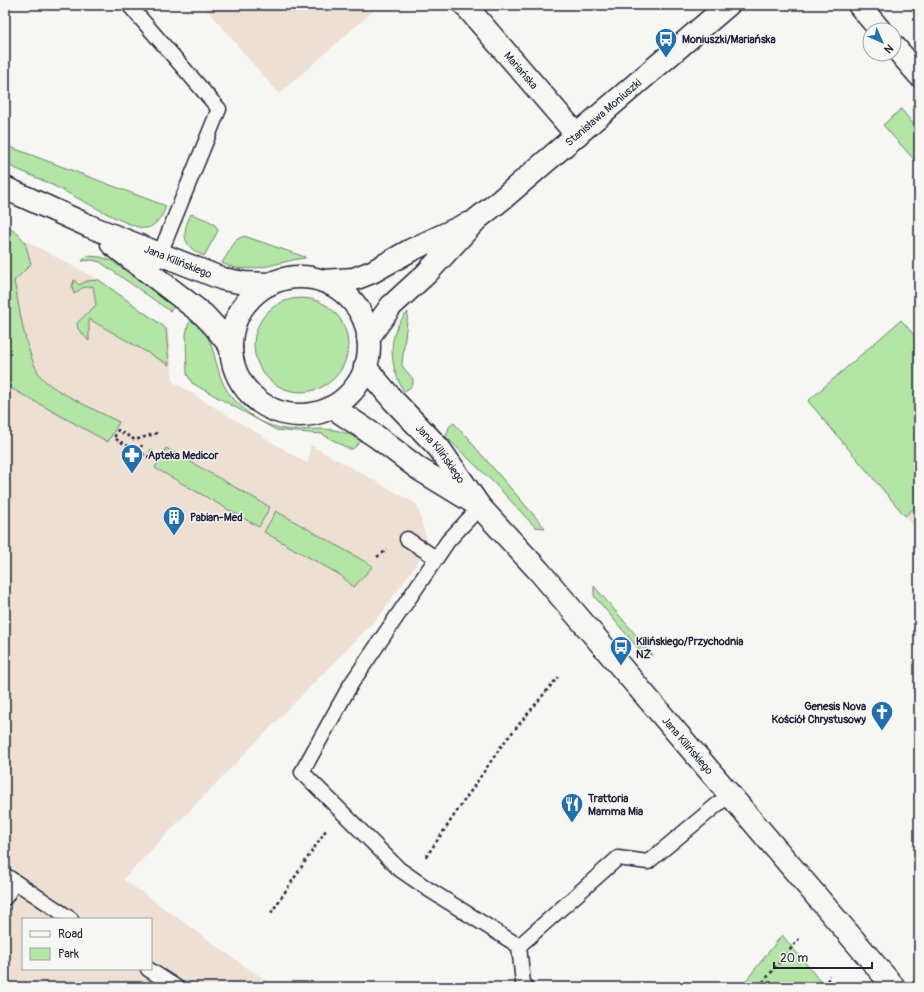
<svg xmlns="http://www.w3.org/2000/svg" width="924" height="992" viewBox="0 0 924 992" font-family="Pangolin,sans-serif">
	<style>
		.built { fill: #eddfd2; fill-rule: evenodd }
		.green { fill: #b3e5a5; stroke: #6a8470 }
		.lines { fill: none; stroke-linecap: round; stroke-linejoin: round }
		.lane-casing { stroke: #22223b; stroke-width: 17 }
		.street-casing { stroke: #22223b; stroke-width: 25 }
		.secondary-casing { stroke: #22223b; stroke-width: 25 }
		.path { stroke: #22223b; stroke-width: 2.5; stroke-dasharray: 3 3; stroke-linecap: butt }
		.lane { stroke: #f6f6f2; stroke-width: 14 }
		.street { stroke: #f6f6f2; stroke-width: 22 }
		.secondary { stroke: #f6f6f2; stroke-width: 22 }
		.labels { text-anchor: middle; stroke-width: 3; stroke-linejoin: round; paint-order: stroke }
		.poi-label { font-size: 11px; font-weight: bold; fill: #22223b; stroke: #f6f6f2; text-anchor: start }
		.street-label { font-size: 11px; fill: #22223b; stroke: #f6f6f2 }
	</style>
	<rect width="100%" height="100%" fill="#f6f6f2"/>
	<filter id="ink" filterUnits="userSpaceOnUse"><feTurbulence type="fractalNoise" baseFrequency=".025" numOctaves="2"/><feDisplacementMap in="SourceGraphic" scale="8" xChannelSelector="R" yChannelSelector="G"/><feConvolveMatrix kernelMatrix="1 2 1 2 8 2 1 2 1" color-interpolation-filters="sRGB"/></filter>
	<g filter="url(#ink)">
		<g class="built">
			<path d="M203 5H380L279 94Z"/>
			<path d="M906 5H919V20Z"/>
			<path d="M5 230 99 280 168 329 173 382 308 464 310 445 417 504 428 547 381 614 123 879 246 967 276 987H5ZM23 919H151V969H23Z"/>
			<path d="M919 504V533L905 516Z"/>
		</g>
		<g class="green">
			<path d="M901 109 919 131V165L883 125Z"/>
			<path d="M5 145 166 206C164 214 156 226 147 228 133 231 74 195 58 188 41 179 23 172 5 164Z"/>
			<path d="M191 214C200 218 217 221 218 231L204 256C182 246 181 234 191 214Z"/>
			<path d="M5 226C26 236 25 243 31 264L14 281C19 306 27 364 44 380 51 387 61 392 70 397 86 406 103 414 119 422L108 442 5 385Z"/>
			<path d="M244 236 305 257V258C278 261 248 277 222 263L236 240Z"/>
			<path d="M87 256 101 257 112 261 175 306 170 311 100 262 92 260 82 261Z"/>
			<path d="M74 280 79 285 87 281 99 280 163 326 166 329 169 365 89 319V341L78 329 77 323 96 305 93 286 82 288 74 294 72 287Z"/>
			<circle cx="301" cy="345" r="47"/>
			<path d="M408 312 402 363V366L413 379V385L404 392C390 367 385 334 408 312Z"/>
			<path d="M192 319C216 334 213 367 226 389 232 398 242 408 251 415 264 425 281 430 297 430 309 430 321 428 333 430 344 431 353 436 361 441L353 449H349L322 434 285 431 276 430 192 383 187 374 186 335 188 325Z"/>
			<path d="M901 320 916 337 919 335V504L905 516 808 401Z"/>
			<path d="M454 423 465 436 466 435 470 439 469 440 545 528 535 527 495 484 446 437 449 427Z"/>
			<path d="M166 448 270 507 259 527 155 468Z"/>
			<path d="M276 511 373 566 354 587 340 575 264 532Z"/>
			<path d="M594 586 653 655 643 654 594 596Z"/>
			<path d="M782 935 825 987H741Z"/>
		</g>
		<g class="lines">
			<g class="lane-casing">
				<g id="lane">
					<path d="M129 5 219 109 157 261"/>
					<path d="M480 507 448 541 351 684 302 772 399 869 428 889 519 946 618 858 648 862 730 794"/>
					<path d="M407 539 436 558"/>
					<path d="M5 875 71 919"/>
					<path d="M5 898 15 882"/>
					<path d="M519 946 523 983 526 987"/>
					<path d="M148 969 176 987"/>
				</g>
			</g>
			<g class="street-casing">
				<g id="street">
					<path id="s1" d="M465 5 577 135"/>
					<path d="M859 5 880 30"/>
					<path d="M894 46 919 75"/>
				</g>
			</g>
			<g class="secondary-casing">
				<g id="secondary">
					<path id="s2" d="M5 188 89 226 223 279 244 283 270 284"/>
					<path d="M112 244 204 315 216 328 231 347"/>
					<circle cx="300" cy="346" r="69"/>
					<path d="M323 281 354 279 372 272 411 250 467 224"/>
					<path id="s3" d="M368 338 391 306 427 273 477 219 501 200 728 5"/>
					<path id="s4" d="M365 367 393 400 439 448 480 507 539 571 894 987"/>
					<path d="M332 407 377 437 419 469 473 502"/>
				</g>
			</g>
			<g class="path">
				<path d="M152 450 148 457 114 438 118 430 135 440 157 433"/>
				<path d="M138 452 142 445"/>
				<path d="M140 460 143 455"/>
				<path d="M377 557 387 550"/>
				<path d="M426 857 502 745 558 677"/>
				<path d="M271 913 326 830"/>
				<path d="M629 987 632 983 668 987"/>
				<path d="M759 987 799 939"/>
				<path d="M826 987 829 975"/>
			</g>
			<use href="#lane" class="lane"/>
			<use href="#street" class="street"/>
			<use href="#secondary" class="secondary"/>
		</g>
	</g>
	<defs>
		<g id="bus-pin" transform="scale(1.15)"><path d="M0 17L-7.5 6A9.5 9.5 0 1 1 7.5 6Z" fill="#1f6fb2" stroke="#f6f6f2"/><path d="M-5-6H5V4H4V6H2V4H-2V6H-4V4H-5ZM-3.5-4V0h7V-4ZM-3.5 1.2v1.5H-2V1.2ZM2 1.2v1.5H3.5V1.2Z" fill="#fff"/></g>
		<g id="pharmacy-pin" transform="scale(1.15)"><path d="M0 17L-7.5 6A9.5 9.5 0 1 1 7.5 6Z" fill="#1f6fb2" stroke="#f6f6f2"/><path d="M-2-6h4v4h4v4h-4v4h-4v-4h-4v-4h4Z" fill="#fff"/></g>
		<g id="building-pin" transform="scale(1.15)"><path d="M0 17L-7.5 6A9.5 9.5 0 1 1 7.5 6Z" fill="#1f6fb2" stroke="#f6f6f2"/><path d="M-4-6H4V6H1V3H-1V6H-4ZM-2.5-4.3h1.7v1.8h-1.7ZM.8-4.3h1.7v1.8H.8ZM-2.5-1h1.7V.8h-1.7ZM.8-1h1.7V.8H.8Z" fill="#fff"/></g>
		<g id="church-pin" transform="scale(1.15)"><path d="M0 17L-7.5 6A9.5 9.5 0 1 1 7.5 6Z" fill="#1f6fb2" stroke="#f6f6f2"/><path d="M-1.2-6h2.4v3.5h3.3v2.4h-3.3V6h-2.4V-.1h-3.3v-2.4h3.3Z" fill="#fff"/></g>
		<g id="restaurant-pin" transform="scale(1.15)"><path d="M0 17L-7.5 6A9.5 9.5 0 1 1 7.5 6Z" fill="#1f6fb2" stroke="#f6f6f2"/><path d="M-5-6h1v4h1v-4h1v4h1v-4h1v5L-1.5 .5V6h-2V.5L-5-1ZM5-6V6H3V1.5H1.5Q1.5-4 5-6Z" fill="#fff"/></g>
	</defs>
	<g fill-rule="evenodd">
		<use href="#bus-pin" x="666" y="39"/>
		<use href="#pharmacy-pin" x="132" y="455"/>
		<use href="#building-pin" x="174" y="517"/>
		<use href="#bus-pin" x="621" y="647"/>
		<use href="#church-pin" x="882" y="712"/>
		<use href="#restaurant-pin" x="572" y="804"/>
	</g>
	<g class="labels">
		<g class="poi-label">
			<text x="682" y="43">Moniuszki/Mariańska</text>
			<text x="148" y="459">Apteka Medicor</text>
			<text x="190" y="521">Pabian-Med</text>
			<text x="636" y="645">Kilińskiego/Przychodnia<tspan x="636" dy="13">NŻ</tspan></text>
			<text x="866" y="710" text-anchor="end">Genesis Nova<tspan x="866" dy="13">Kościół Chrystusowy</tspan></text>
			<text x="588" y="802">Trattoria<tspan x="588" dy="13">Mamma Mia</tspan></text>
		</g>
		<g class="street-label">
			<text dy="4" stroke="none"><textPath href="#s1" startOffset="86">Mariańska</textPath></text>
			<text dy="4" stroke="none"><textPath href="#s3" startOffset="327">Stanisława Moniuszki</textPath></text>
			<text dy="4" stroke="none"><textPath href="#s2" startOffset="188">Jana Kilińskiego</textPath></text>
			<text dy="4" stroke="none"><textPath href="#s4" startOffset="115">Jana Kilińskiego</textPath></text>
			<text dy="4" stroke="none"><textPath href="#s4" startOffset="498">Jana Kilińskiego</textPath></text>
		</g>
	</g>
	<rect width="924" height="992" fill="none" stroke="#f6f6f2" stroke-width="20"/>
	<rect x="10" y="10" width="904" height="972" fill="none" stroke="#22223b" stroke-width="1.5" filter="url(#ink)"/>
	<rect x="22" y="918" width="130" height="52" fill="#f6f6f2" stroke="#a1a1a9"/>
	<rect x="30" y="931" width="20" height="6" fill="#f6f6f2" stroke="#a1a1a9"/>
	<text x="58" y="938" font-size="12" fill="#22223b">Road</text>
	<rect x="30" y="948" width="20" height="12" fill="#b3e5a5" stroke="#a1a1a9"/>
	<text x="58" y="958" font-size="12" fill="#22223b">Park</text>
	<g transform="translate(882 42) rotate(135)"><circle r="19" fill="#f6f6f2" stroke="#a1a1a9"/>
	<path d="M0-3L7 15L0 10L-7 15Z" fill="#1f6fb2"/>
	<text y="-6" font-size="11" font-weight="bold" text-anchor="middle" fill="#22223b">N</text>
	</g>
	<path d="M774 962v6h98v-6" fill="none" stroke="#22223b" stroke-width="2"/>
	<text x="780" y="962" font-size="12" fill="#22223b" stroke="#f6f6f2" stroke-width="3" paint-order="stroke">20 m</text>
</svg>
